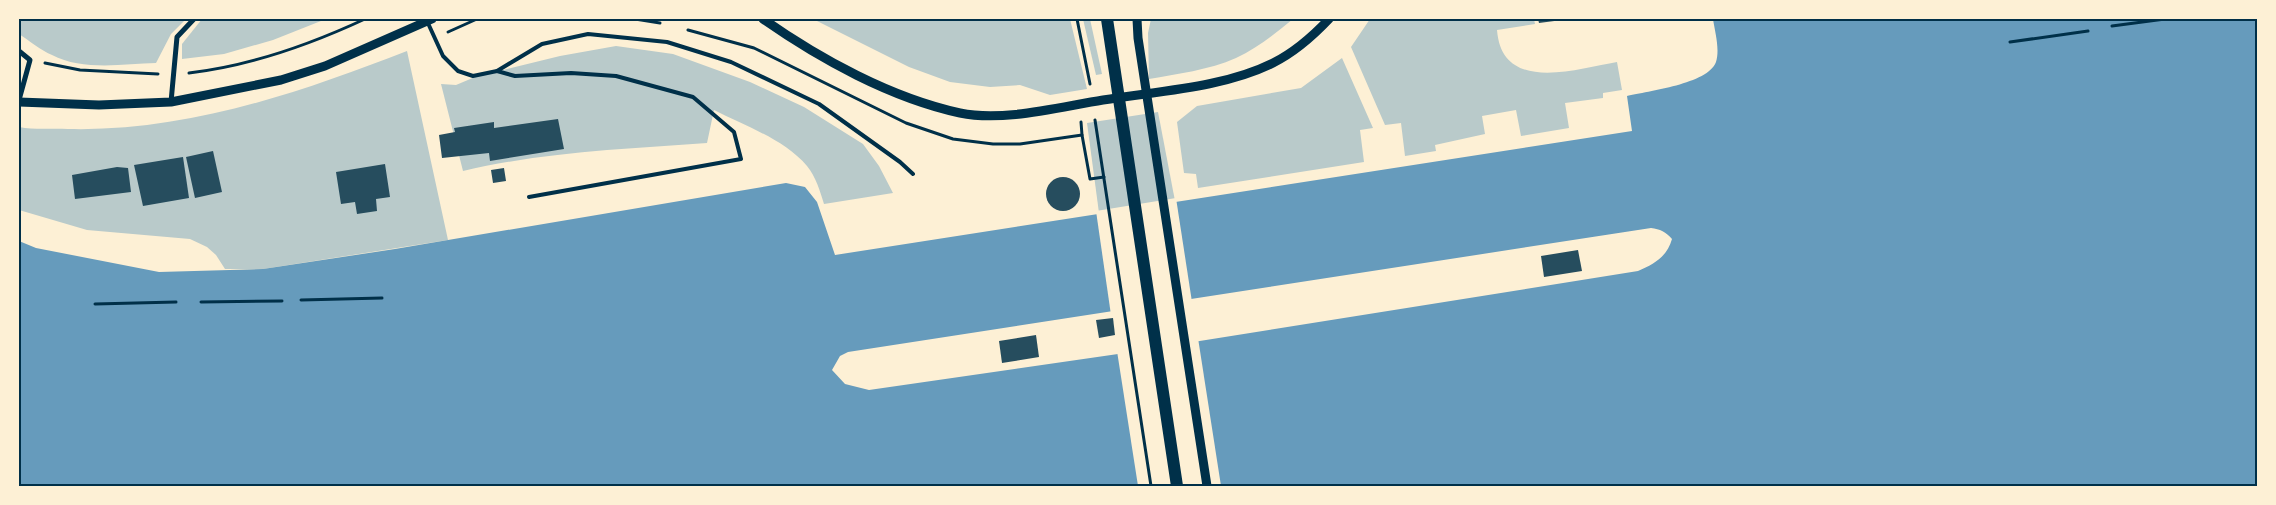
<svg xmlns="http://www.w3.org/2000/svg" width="2276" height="505" viewBox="0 0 2276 505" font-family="'PT Serif',serif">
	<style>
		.green { fill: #b9caca }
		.water { fill: #669bbc; fill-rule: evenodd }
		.pier { fill: #fdf0d5 }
		.building { fill: #264d5e }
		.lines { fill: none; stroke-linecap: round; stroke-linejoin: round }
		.path { stroke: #003049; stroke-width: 3 }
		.service { stroke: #003049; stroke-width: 4 }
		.minor { stroke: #003049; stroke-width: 5 }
		.tertiary { stroke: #003049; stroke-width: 9 }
		.primary { stroke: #003049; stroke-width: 12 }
		.neatline { fill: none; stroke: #003049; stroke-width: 2 }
	</style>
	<rect width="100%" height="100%" fill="#fdf0d5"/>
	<g class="green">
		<path d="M19 19H186L171 34 156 63C123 64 82 71 52 55 40 50 30 41 19 34Z"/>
		<path d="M202 19H326L273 40 224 54 182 59V44Z"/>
		<path d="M813 19H1070L1087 89 1050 95 1020 85 990 87 950 82 909 67Z"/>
		<path d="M1083 19H1090L1102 74 1096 75Z"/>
		<path d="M1151 19H1293C1275 34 1257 48 1236 58 1209 70 1177 74 1149 79L1148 33Z"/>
		<path d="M1370 19H1534L1535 24 1497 30C1502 94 1576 69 1617 62L1622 90 1603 93V98L1565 103 1569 128 1521 136 1516 110 1482 116 1485 134 1435 145 1436 151 1405 156 1401 123 1385 125 1351 47Z"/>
		<path d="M616 46 673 54 750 82 804 107 863 144 879 166 893 193 824 204C820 191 816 177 807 166 784 139 745 126 714 110L707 143C625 149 543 152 463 171L441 84 456 85 475 77 560 56Z"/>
		<path d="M407 51 448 240 263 269H225L216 255 207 247 190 239 87 230 19 210V127C34 130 52 128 68 129 185 132 299 93 407 51Z"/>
		<path d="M1342 58 1373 128 1360 130 1364 162 1198 188 1196 174 1184 173 1177 122 1197 106 1301 88Z"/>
		<path d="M1158 112 1175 201 1099 213 1087 123Z"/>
	</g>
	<path class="water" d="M1713 19H2257V486H19V241L36 248 159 272 263 269 395 249 786 183 805 187 817 202 835 255 1632 131 1627 96C1648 91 1708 84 1716 62 1720 49 1715 32 1713 19ZM1651 228C1660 229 1666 232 1672 239 1667 257 1654 264 1638 271L1118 354 869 390 845 384 832 370 840 356 848 352Z"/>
	<g class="pier">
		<path d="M1176 198 1192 302 1111 315 1096 211Z"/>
		<path d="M1198 338 1221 486H1138L1117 351Z"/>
	</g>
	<g class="building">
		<path d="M1538 19H1562V20L1539 23Z"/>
		<path d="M558 119 564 149 490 161 489 153 442 158 439 135 455 132 454 128 494 122V128Z"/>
		<path d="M213 151 222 192 195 198 186 157Z"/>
		<path d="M183 157 189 198 143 206 134 165Z"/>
		<path d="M385 164 390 197 376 199 377 211 357 214 355 202 341 204 336 172Z"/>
		<path d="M117 167 128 168 131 192 75 199 72 175Z"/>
		<path d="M504 168 506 181 493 183 491 170Z"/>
		<circle cx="1063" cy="194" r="17"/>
		<path d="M1578 250 1582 271 1544 277 1541 256Z"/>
		<path d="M1113 318 1115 335 1099 338 1096 320Z"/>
		<path d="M1036 335 1039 357 1002 363 999 341Z"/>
	</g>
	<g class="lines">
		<g class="path">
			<path d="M635 19 660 23"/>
			<path d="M1077 19 1090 84"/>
			<path d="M2112 26 2165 19"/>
			<path d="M688 30 754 48 906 123 953 139 993 144H1020L1082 135 1081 122"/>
			<path d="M448 32 477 19"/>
			<path d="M2010 42 2088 31"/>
			<path d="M45 63 80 70 158 74"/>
			<path d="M189 73C250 66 309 45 365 19"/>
			<path d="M1095 120 1151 486"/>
			<path d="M1082 135 1090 179 1104 177"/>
			<path d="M301 300 382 298"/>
			<path d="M201 302 282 301"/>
			<path d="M95 304 176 302"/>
		</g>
		<g class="service">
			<path d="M427 21 443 56 458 71 473 76 497 71 542 44 588 34 667 42 731 62 819 104 900 162 913 174"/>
			<path d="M497 71 515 76 571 73 616 76 693 97 734 132 741 159 529 197"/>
		</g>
		<g class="minor">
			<path d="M19 51 30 60 19 100"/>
			<path d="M171 102 177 37 194 19"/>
		</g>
		<g class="tertiary">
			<path d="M763 19C820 59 891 98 960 113 1004 122 1059 107 1103 100 1157 91 1223 88 1273 63 1295 52 1312 37 1329 19"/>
			<path d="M1137 19 1138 38 1207 486"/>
			<path d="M19 102 99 105 171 102 281 80 325 66 432 19"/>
		</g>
		<path class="primary" d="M1107 19 1177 486"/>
	</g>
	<rect width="2276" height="505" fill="none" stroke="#fdf0d5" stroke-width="40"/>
	<rect x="20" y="20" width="2236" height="465" class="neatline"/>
</svg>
